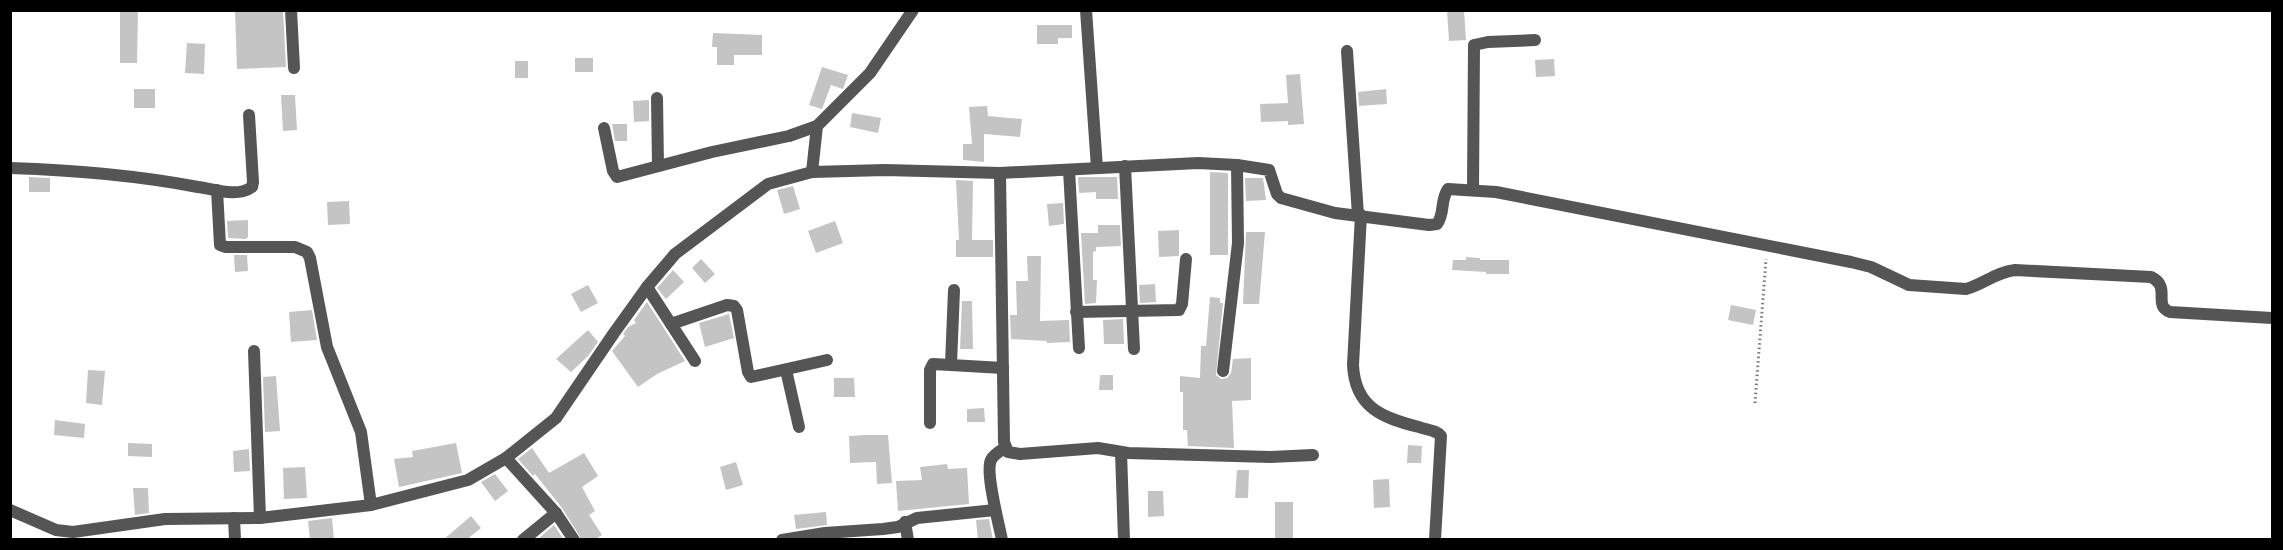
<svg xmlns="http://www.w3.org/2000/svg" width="2283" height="550" viewBox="0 0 2283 550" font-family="Montserrat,sans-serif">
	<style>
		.building { fill: #c4c4c4 }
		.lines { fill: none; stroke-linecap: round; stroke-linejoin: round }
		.path { stroke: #777; stroke-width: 3; stroke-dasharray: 1.5 3; stroke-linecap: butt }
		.street { stroke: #555; stroke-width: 12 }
	</style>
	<rect width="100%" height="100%" fill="#fff"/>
	<g class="building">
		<path d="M120 10H138L137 63H120Z"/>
		<path d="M235 10H283L286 67 237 69Z"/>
		<path d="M1447 10H1464L1466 40 1449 41Z"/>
		<path d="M1037 25H1072V38H1058V44H1037Z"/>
		<path d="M713 33 762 35V55H734V65H717V47H712Z"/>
		<path d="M187 43 205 44 204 74 185 73Z"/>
		<rect x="575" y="58" width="18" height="14"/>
		<path d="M1554 59 1555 76 1536 77 1535 60Z"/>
		<rect x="515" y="61" width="13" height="17"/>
		<path d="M822 67 848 75 843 89 831 85 822 109 809 105Z"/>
		<path d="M1300 74 1304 124 1288 125V121L1261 122 1260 104 1288 103 1286 75Z"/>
		<rect x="134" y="89" width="21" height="19"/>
		<path d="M1386 89 1387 104 1359 106 1358 92Z"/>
		<path d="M281 95H295L297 130 283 131Z"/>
		<path d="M649 100V121L634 122 633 101Z"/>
		<path d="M987 106 988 116 1022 119 1020 137 984 134V162L963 160V144H972L969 107Z"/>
		<path d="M852 113 881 118 878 133 850 127Z"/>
		<path d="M612 124H627V141H615Z"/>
		<path d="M1210 172 1228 173V255H1210Z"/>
		<path d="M29 177 50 178V192H29Z"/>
		<path d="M1078 177H1117L1118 199H1096V192L1079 193Z"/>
		<path d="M1245 178H1263L1266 200 1246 201Z"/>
		<path d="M956 180 973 181 972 240H993V257H956V240H959Z"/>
		<path d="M793 186 800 209 784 214 777 190Z"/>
		<path d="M349 201 350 224 328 225 327 202Z"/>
		<path d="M1063 203 1064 224 1049 226 1047 204Z"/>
		<path d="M248 220V237L246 239 228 238 227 221Z"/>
		<path d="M835 221 843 243 816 253 808 231Z"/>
		<path d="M1098 225H1120L1121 246 1096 247V251L1093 252V280H1097L1096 303 1085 304 1081 233H1098Z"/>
		<path d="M1179 230V256L1159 257 1158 231Z"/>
		<path d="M1246 232H1265L1259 304H1243Z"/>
		<path d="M234 255H247L248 271 235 272Z"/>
		<path d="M1027 256H1041L1040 321 1069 320 1070 342 1047 343V341L1011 339 1010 315H1017L1016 281H1028Z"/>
		<path d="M1466 257 1480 258V260H1509V274H1486V272L1452 270 1453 260H1466Z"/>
		<path d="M701 259 715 274 705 283 692 268Z"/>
		<path d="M673 270 684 282 666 299 657 288Z"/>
		<path d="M1155 284 1156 302 1140 303 1139 285Z"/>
		<path d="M588 285 598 303 581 312 571 294Z"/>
		<path d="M1210 297 1220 298V303H1223L1216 375 1221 379 1227 378 1231 373 1233 359 1251 358V400L1232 401 1234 448 1188 446 1187 430H1183V392H1180V376L1200 378 1201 346H1206Z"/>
		<path d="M962 301H972L973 349H960Z"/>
		<path d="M647 302 685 361 657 374 638 387 612 351 625 336 623 334 628 327 636 323 634 320Z"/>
		<path d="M1731 305 1756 310 1753 325 1728 320Z"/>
		<path d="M312 310 317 340 291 342 289 312Z"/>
		<path d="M729 314 734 338 705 347 699 323Z"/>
		<path d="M1123 319 1124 344H1104L1103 320Z"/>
		<path d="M588 330 598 342 588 356 571 372 556 359Z"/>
		<path d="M88 370 105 371 102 405 86 403Z"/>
		<path d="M1100 375H1113V390H1099Z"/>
		<path d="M276 376 280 431 265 432 263 377Z"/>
		<path d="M834 378H854L855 397H834Z"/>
		<path d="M984 408 985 422H967V409Z"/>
		<path d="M55 420 85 424 84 438 54 435Z"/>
		<path d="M866 435H888L892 483 877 484 876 462 850 463 849 436Z"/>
		<path d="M128 443 152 444V457L128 456Z"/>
		<path d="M456 443 462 473 399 487 394 459 413 457 412 451Z"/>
		<path d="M1408 445 1422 446 1421 463H1407Z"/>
		<path d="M532 448 549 473 584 453 598 476 582 487 595 511 589 515 602 535 594 540H582L562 508 535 474 533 476 518 459Z"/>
		<path d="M249 449 250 471 234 472 233 451Z"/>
		<path d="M736 462 743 485 726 490 720 467Z"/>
		<path d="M947 464 948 469 967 468 969 504 898 511 896 481 922 480 920 467Z"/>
		<path d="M305 467 307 498 284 499 283 468Z"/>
		<path d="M1237 470H1249L1248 498H1235Z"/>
		<path d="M495 474 508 491 495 501 481 482Z"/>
		<path d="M1389 479 1390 507 1374 508 1373 480Z"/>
		<path d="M133 488H148L149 513 135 515Z"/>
		<path d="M1148 491H1163L1164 516 1148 517Z"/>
		<rect x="1275" y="502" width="18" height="38"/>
		<path d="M826 512 827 525 796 529 794 515Z"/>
		<path d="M471 516 481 528 466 540H443Z"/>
		<path d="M332 518 334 540H310L308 521Z"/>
		<path d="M989 519 993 540H978L976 520Z"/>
		<path d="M554 525 564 540H537Z"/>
	</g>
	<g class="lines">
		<path class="path" d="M1755 403 1766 259"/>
		<g class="street">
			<path d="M291 10 294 68"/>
			<path d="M1086 10 1097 168"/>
			<path d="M1347 51 1358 215"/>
			<path d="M657 98 658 166"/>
			<path d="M604 128 613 171 617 177 712 152 789 136 817 126"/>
			<path d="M1125 166 1134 349"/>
			<path d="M10 168C75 170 135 175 198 187 214 189 237 198 252 187L253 182 249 115"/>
			<path d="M1069 170 1079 348"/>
			<path d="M812 172 817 126 870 73 913 10"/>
			<path d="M1000 173 1004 442 1008 452 1020 454 1098 448 1128 453 1270 457 1313 455"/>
			<path d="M217 190 220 245 226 247H295L307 252 310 258 327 347 361 432 371 505"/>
			<path d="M1473 190 1474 45 1488 42 1535 40"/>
			<path d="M1361 215 1353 365C1355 408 1383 418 1419 427 1427 430 1436 430 1441 436L1435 540"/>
			<path d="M647 287 695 361"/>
			<path d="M1076 312 1179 310 1182 304 1186 259"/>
			<path d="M671 324 727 305 734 306 737 310 748 372 751 377 827 360"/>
			<path d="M254 351 260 518"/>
			<path d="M951 364 954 290"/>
			<path d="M786 370 799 427"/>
			<path d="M1223 371 1238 243 1237 165"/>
			<path d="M930 423V370L933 364 1003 368"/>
			<path d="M1121 452 1124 540"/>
			<path d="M506 458 556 513 574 540"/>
			<path d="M10 510 56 530 73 532 165 519 260 518 371 505 468 480 506 458 556 418 614 333 647 287 675 254 768 184 812 172 885 170 1000 173 1198 163 1237 165 1269 170 1277 194 1281 198 1335 213 1429 225 1437 224C1445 214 1440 200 1448 189L1496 192 1851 262 1871 267 1909 285 1966 289C1984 284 1996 272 2015 270L2151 277C2172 287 2152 305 2170 312L2272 318"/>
			<path d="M234 518 235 540"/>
			<path d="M905 522 908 540"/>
			<path d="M523 540 556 513"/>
			<path d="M782 540 825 533 883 529 898 527 917 518 995 510"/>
			<path d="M1002 540C999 524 985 472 991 460 994 454 1000 451 1005 448"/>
		</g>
	</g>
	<rect width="2283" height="550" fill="none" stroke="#000000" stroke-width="24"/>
</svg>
